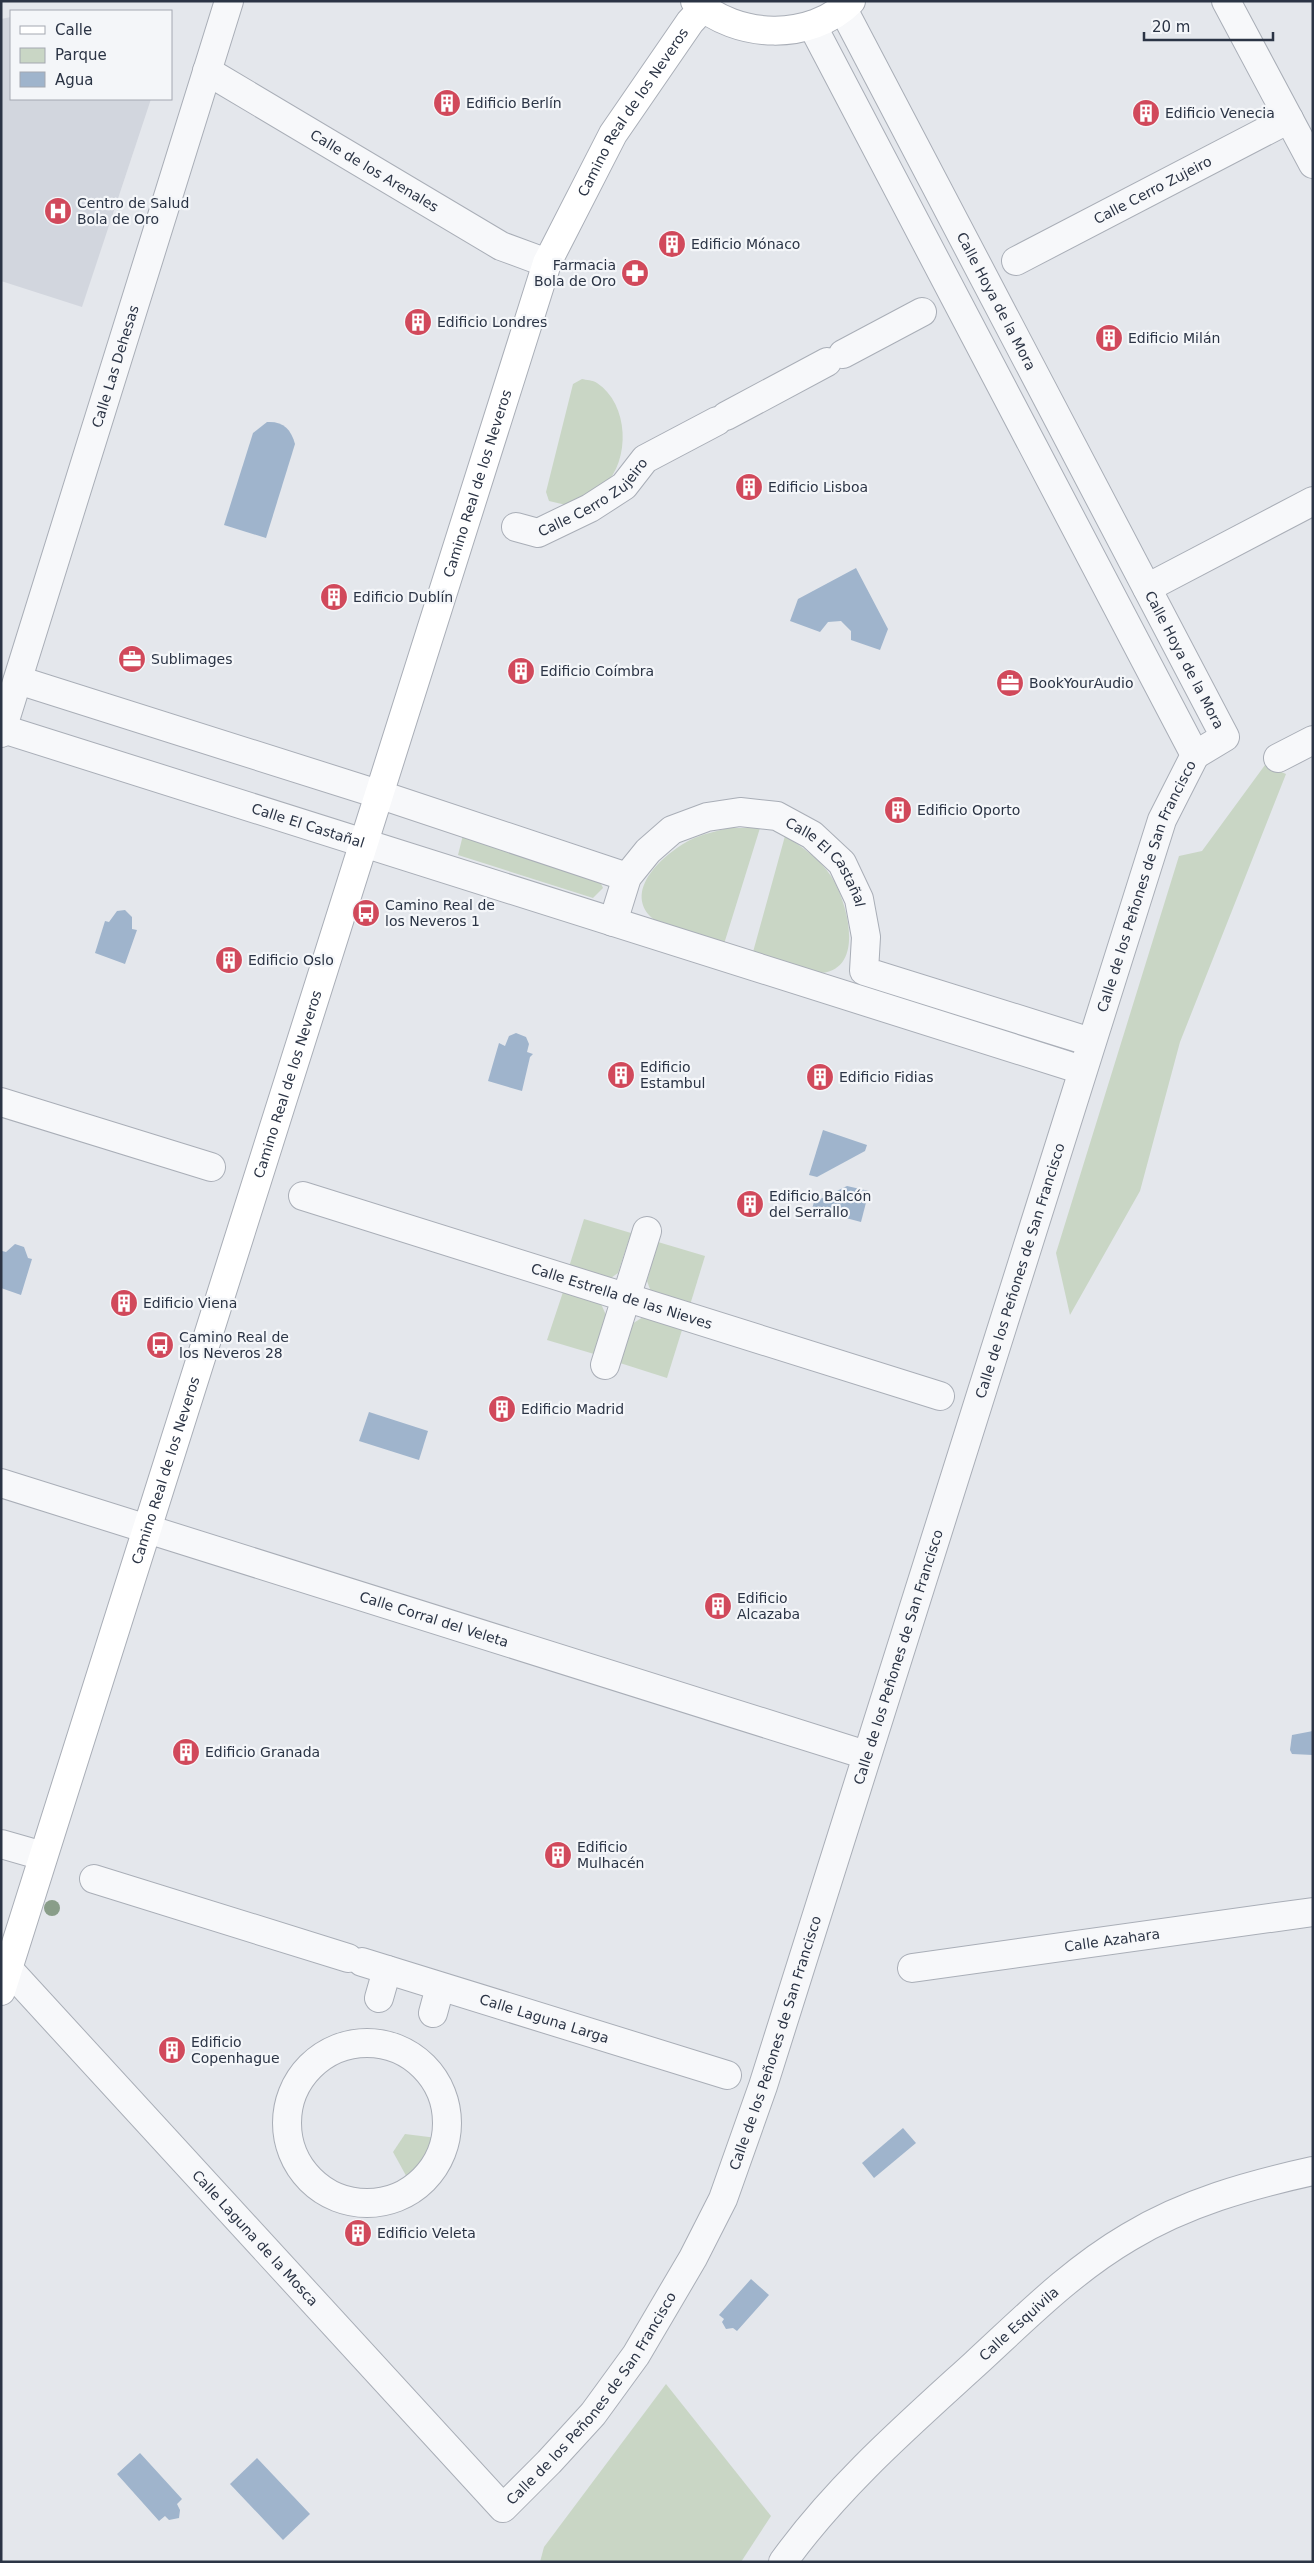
<svg xmlns="http://www.w3.org/2000/svg" width="1314" height="2563" viewBox="0 0 1314 2563" font-family="'DejaVu Sans',sans-serif">
	<style>
		.built { fill: #d2d6de }
		.green { fill: #c9d6c5 }
		.water { fill: #9fb4cc }
		.lines { fill: none; stroke-linecap: round; stroke-linejoin: round }
		.pedestrian-casing { stroke: #a9aeb7; stroke-width: 30 }
		.minor-casing { stroke: #a9aeb7; stroke-width: 30 }
		.tertiary-casing { stroke: #a9aeb7; stroke-width: 30 }
		.secondary-casing { stroke: #a9aeb7; stroke-width: 30 }
		.pedestrian { stroke: #f7f8fa; stroke-width: 28 }
		.minor { stroke: #f7f8fa; stroke-width: 28 }
		.tertiary { stroke: #f7f8fa; stroke-width: 28 }
		.secondary { stroke: #fff; stroke-width: 28 }
		.tree { fill: #899d89 }
		.labels { text-anchor: middle; stroke-width: 4.5; stroke-linejoin: round; paint-order: stroke }
		.poi-label { font-size: 14px; fill: #2b3445; stroke: #f4f6f9; text-anchor: start }
		.street-label { font-size: 14px; fill: #2b3445; stroke: #f4f6f9 }
	</style>
	<rect width="100%" height="100%" fill="#e4e7ec"/>
	<path class="built" d="M11 17V99H151L82 307 1 281V19Z"/>
	<g class="green">
		<path d="M582 379C586 380 593 380 597 383 629 404 631 460 604 486 595 494 577 500 566 505L549 501 546 492 573 384Z"/>
		<path d="M1265 765 1286 774 1180 1042 1140 1191 1070 1315 1056 1253 1179 856 1202 851Z"/>
		<path d="M727 828H760L724 944C711 939 661 926 652 918 622 890 665 853 690 840 702 834 715 832 727 828Z"/>
		<path d="M463 835 597 875 603 888 593 898 458 855Z"/>
		<path d="M785 836C802 847 819 858 831 876 848 902 868 976 814 973 800 972 768 957 753 952Z"/>
		<path d="M584 1219 631 1233 618 1273 608 1280 569 1267Z"/>
		<path d="M658 1242 705 1256 690 1305 651 1292 647 1281Z"/>
		<path d="M563 1292 601 1304 606 1315 594 1354 547 1340Z"/>
		<path d="M643 1317 682 1330 667 1378 620 1363 632 1324Z"/>
		<path d="M405 2134 437 2138C430 2156 423 2168 409 2181L393 2152Z"/>
		<path d="M666 2384 771 2516 741 2562H540L544 2547Z"/>
	</g>
	<g class="water">
		<path d="M267 422C283 421 291 429 295 444L266 538 224 525 253 433Z"/>
		<path d="M856 568 888 629 880 650 851 640V631L841 621 828 622 820 632 790 621 798 599Z"/>
		<path d="M125 910 132 917V929L137 930 125 964 95 953 105 921 109 922 117 911Z"/>
		<path d="M516 1033 526 1037 529 1044 527 1052 533 1054 530 1057 522 1091 488 1081 499 1043 505 1046 509 1036Z"/>
		<path d="M823 1130 867 1145 865 1151 817 1177 809 1175Z"/>
		<path d="M847 1186 869 1191 861 1222 812 1209 814 1202Z"/>
		<path d="M15 1244 24 1247 28 1258 32 1259 21 1295 1 1288 2 1251 6 1252Z"/>
		<path d="M369 1412 428 1431 419 1460 359 1441Z"/>
		<path d="M1313 1731V1755L1292 1754 1290 1750 1292 1735Z"/>
		<path d="M903 2128 916 2143 874 2178 862 2163Z"/>
		<path d="M751 2279 769 2295 737 2331 733 2328 726 2329 722 2322 724 2319 719 2315Z"/>
		<path d="M140 2453 182 2499 177 2504 180 2510 179 2518 169 2520 165 2516 159 2521 117 2474Z"/>
		<path d="M257 2458 310 2514 283 2540 230 2484Z"/>
	</g>
	<g class="lines">
		<g class="pedestrian-casing">
			<g id="pedestrian">
				<path d="M1226 1 1313 164"/>
				<path id="s1" d="M1016 261 1289 119"/>
				<path d="M843 354 922 312"/>
				<path d="M726 416 827 362"/>
				<path id="s2" d="M516 527 538 533 590 508 624 486 645 459 717 421"/>
				<path d="M1278 758 1313 740"/>
				<path d="M1 1102 211 1167"/>
				<path id="s3" d="M303 1196 940 1396"/>
				<path d="M605 1365 647 1231"/>
				<path d="M94 1879 348 1958"/>
				<path id="s4" d="M362 1962 727 2075"/>
				<path d="M379 1998 387 1970"/>
				<path d="M433 2013 440 1987"/>
				<circle cx="367" cy="2123" r="80"/>
			</g>
		</g>
		<g class="minor-casing">
			<g id="minor">
				<path id="s5" d="M207 71 501 246 547 263"/>
				<path id="s6" d="M912 1968 1313 1912"/>
				<path id="s7" d="M783 2562C837 2487 907 2426 975 2364 1024 2319 1071 2271 1129 2237 1185 2203 1249 2185 1313 2171"/>
			</g>
		</g>
		<g class="tertiary-casing">
			<g id="tertiary">
				<path id="s8" d="M843 9 1225 737 1195 755"/>
				<path d="M812 25 1195 755"/>
				<path d="M1147 588 1313 501"/>
				<path d="M18 680 378 794 627 877"/>
				<path id="s9" d="M3 729 1082 1070"/>
				<path id="s10" d="M1 733 229 1"/>
				<path id="s11" d="M613 922 627 877 648 851 672 830 707 817 740 812 777 816 812 835 842 863 859 899 866 937 864 971 1091 1042"/>
				<path id="s12" d="M1 1483 866 1755"/>
				<path d="M1 1844 43 1856"/>
				<path id="s13" d="M1 1961 503 2508 549 2462 593 2414 636 2355 693 2258 723 2199 763 2086 1162 820 1195 755"/>
			</g>
		</g>
		<g class="secondary-casing">
			<g id="secondary">
				<path d="M695 1C737 39 810 42 851 1"/>
				<path id="s14" d="M1 1991 547 263 613 134 690 22 703 8"/>
			</g>
		</g>
		<use href="#pedestrian" class="pedestrian"/>
		<use href="#minor" class="minor"/>
		<use href="#tertiary" class="tertiary"/>
		<use href="#secondary" class="secondary"/>
	</g>
	<circle class="tree" cx="52" cy="1908" r="8"/>
	<defs>
		<g id="building-disc" transform="scale(1.4375)"><circle r="9.5" fill="#d1495b" stroke="#f4f6f9"/><path d="M-4-6H4V6H1V3H-1V6H-4ZM-2.5-4.3h1.7v1.8h-1.7ZM.8-4.3h1.7v1.8H.8ZM-2.5-1h1.7V.8h-1.7ZM.8-1h1.7V.8H.8Z" fill="#fff"/></g>
		<g id="hospital-disc" transform="scale(1.4375)"><circle r="9.5" fill="#d1495b" stroke="#f4f6f9"/><path d="M-5-5h3v3.5h4V-5h3V5h-3V1.5h-4V5h-3Z" fill="#fff"/></g>
		<g id="pharmacy-disc" transform="scale(1.4375)"><circle r="9.5" fill="#d1495b" stroke="#f4f6f9"/><path d="M-2-6h4v4h4v4h-4v4h-4v-4h-4v-4h4Z" fill="#fff"/></g>
		<g id="office-disc" transform="scale(1.4375)"><circle r="9.5" fill="#d1495b" stroke="#f4f6f9"/><path d="M-6-3h4V-5.5h4V-3h4V5H-6ZM-1-4.5V-3h2v-1.5ZM-6 0V1H6V0Z" fill="#fff"/></g>
		<g id="bus-disc" transform="scale(1.4375)"><circle r="9.5" fill="#d1495b" stroke="#f4f6f9"/><path d="M-5-6H5V4H4V6H2V4H-2V6H-4V4H-5ZM-3.5-4V0h7V-4ZM-3.5 1.2v1.5H-2V1.2ZM2 1.2v1.5H3.5V1.2Z" fill="#fff"/></g>
	</defs>
	<g fill-rule="evenodd">
		<use href="#building-disc" x="447" y="103"/>
		<use href="#building-disc" x="1146" y="113"/>
		<use href="#hospital-disc" x="58" y="211"/>
		<use href="#building-disc" x="672" y="244"/>
		<use href="#pharmacy-disc" x="635" y="273"/>
		<use href="#building-disc" x="418" y="322"/>
		<use href="#building-disc" x="1109" y="338"/>
		<use href="#building-disc" x="749" y="487"/>
		<use href="#building-disc" x="334" y="597"/>
		<use href="#office-disc" x="132" y="659"/>
		<use href="#building-disc" x="521" y="671"/>
		<use href="#office-disc" x="1010" y="683"/>
		<use href="#building-disc" x="898" y="810"/>
		<use href="#bus-disc" x="366" y="913"/>
		<use href="#building-disc" x="229" y="960"/>
		<use href="#building-disc" x="621" y="1075"/>
		<use href="#building-disc" x="820" y="1077"/>
		<use href="#building-disc" x="750" y="1204"/>
		<use href="#building-disc" x="124" y="1303"/>
		<use href="#bus-disc" x="160" y="1345"/>
		<use href="#building-disc" x="502" y="1409"/>
		<use href="#building-disc" x="718" y="1606"/>
		<use href="#building-disc" x="186" y="1752"/>
		<use href="#building-disc" x="558" y="1855"/>
		<use href="#building-disc" x="172" y="2050"/>
		<use href="#building-disc" x="358" y="2233"/>
	</g>
	<g class="labels">
		<g class="poi-label">
			<text x="466" y="108">Edificio Berlín</text>
			<text x="1165" y="118">Edificio Venecia</text>
			<text x="77" y="208">Centro de Salud<tspan x="77" dy="16">Bola de Oro</tspan></text>
			<text x="691" y="249">Edificio Mónaco</text>
			<text x="616" y="270" text-anchor="end">Farmacia<tspan x="616" dy="16">Bola de Oro</tspan></text>
			<text x="437" y="327">Edificio Londres</text>
			<text x="1128" y="343">Edificio Milán</text>
			<text x="768" y="492">Edificio Lisboa</text>
			<text x="353" y="602">Edificio Dublín</text>
			<text x="151" y="664">Sublimages</text>
			<text x="540" y="676">Edificio Coímbra</text>
			<text x="1029" y="688">BookYourAudio</text>
			<text x="917" y="815">Edificio Oporto</text>
			<text x="385" y="910">Camino Real de<tspan x="385" dy="16">los Neveros 1</tspan></text>
			<text x="248" y="965">Edificio Oslo</text>
			<text x="640" y="1072">Edificio<tspan x="640" dy="16">Estambul</tspan></text>
			<text x="839" y="1082">Edificio Fidias</text>
			<text x="769" y="1201">Edificio Balcón<tspan x="769" dy="16">del Serrallo</tspan></text>
			<text x="143" y="1308">Edificio Viena</text>
			<text x="179" y="1342">Camino Real de<tspan x="179" dy="16">los Neveros 28</tspan></text>
			<text x="521" y="1414">Edificio Madrid</text>
			<text x="737" y="1603">Edificio<tspan x="737" dy="16">Alcazaba</tspan></text>
			<text x="205" y="1757">Edificio Granada</text>
			<text x="577" y="1852">Edificio<tspan x="577" dy="16">Mulhacén</tspan></text>
			<text x="191" y="2047">Edificio<tspan x="191" dy="16">Copenhague</tspan></text>
			<text x="377" y="2238">Edificio Veleta</text>
		</g>
		<g class="street-label">
			<text dy="5" stroke="none"><textPath href="#s14" startOffset="1986">Camino Real de los Neveros</textPath></text>
			<text dy="5" stroke="none"><textPath href="#s5" startOffset="195">Calle de los Arenales</textPath></text>
			<text dy="5" stroke="none"><textPath href="#s1" startOffset="154">Calle Cerro Zujeiro</textPath></text>
			<text dy="5" stroke="none"><textPath href="#s8" startOffset="330">Calle Hoya de la Mora</textPath></text>
			<text dy="5" stroke="none"><textPath href="#s10" startOffset="384">Calle Las Dehesas</textPath></text>
			<text dy="5" stroke="none"><textPath href="#s14" startOffset="1581">Camino Real de los Neveros</textPath></text>
			<text dy="5" stroke="none"><textPath href="#s2" startOffset="89">Calle Cerro Zujeiro</textPath></text>
			<text dy="5" stroke="none"><textPath href="#s8" startOffset="735">Calle Hoya de la Mora</textPath></text>
			<text dy="5" stroke="none"><textPath href="#s9" startOffset="320">Calle El Castañal</textPath></text>
			<text dy="5" stroke="none"><textPath href="#s11" startOffset="290">Calle El Castañal</textPath></text>
			<text dy="5" stroke="none"><textPath href="#s13" startOffset="2504">Calle de los Peñones de San Francisco</textPath></text>
			<text dy="5" stroke="none"><textPath href="#s14" startOffset="951">Camino Real de los Neveros</textPath></text>
			<text dy="5" stroke="none"><textPath href="#s13" startOffset="2099">Calle de los Peñones de San Francisco</textPath></text>
			<text dy="5" stroke="none"><textPath href="#s3" startOffset="334">Calle Estrella de las Nieves</textPath></text>
			<text dy="5" stroke="none"><textPath href="#s14" startOffset="546">Camino Real de los Neveros</textPath></text>
			<text dy="5" stroke="none"><textPath href="#s12" startOffset="454">Calle Corral del Veleta</textPath></text>
			<text dy="5" stroke="none"><textPath href="#s13" startOffset="1694">Calle de los Peñones de San Francisco</textPath></text>
			<text dy="5" stroke="none"><textPath href="#s6" startOffset="202">Calle Azahara</textPath></text>
			<text dy="5" stroke="none"><textPath href="#s4" startOffset="191">Calle Laguna Larga</textPath></text>
			<text dy="5" stroke="none"><textPath href="#s13" startOffset="1289">Calle de los Peñones de San Francisco</textPath></text>
			<text dy="5" stroke="none"><textPath href="#s13" startOffset="376">Calle Laguna de la Mosca</textPath></text>
			<text dy="5" stroke="none"><textPath href="#s7" startOffset="336">Calle Esquivila</textPath></text>
			<text dy="5" stroke="none"><textPath href="#s13" startOffset="884">Calle de los Peñones de San Francisco</textPath></text>
		</g>
	</g>
	<rect width="1314" height="2563" fill="none" stroke="#2b3445" stroke-width="5"/>
	<rect x="10" y="10" width="162" height="90" fill="#f4f6f9" stroke="#a4a8b1"/>
	<rect x="20" y="26" width="25" height="8" fill="#ffffff" stroke="#a4a8b1"/>
	<text x="55" y="35" font-size="15" fill="#2b3445">Calle</text>
	<rect x="20" y="48" width="25" height="15" fill="#c9d6c5" stroke="#a4a8b1"/>
	<text x="55" y="60" font-size="15" fill="#2b3445">Parque</text>
	<rect x="20" y="72" width="25" height="15" fill="#9fb4cc" stroke="#a4a8b1"/>
	<text x="55" y="85" font-size="15" fill="#2b3445">Agua</text>
	<path d="M1144 32v8h129v-8" fill="none" stroke="#2b3445" stroke-width="2.5"/>
	<text x="1152" y="32" font-size="15" fill="#2b3445" stroke="#f4f6f9" stroke-width="4" paint-order="stroke">20 m</text>
</svg>
